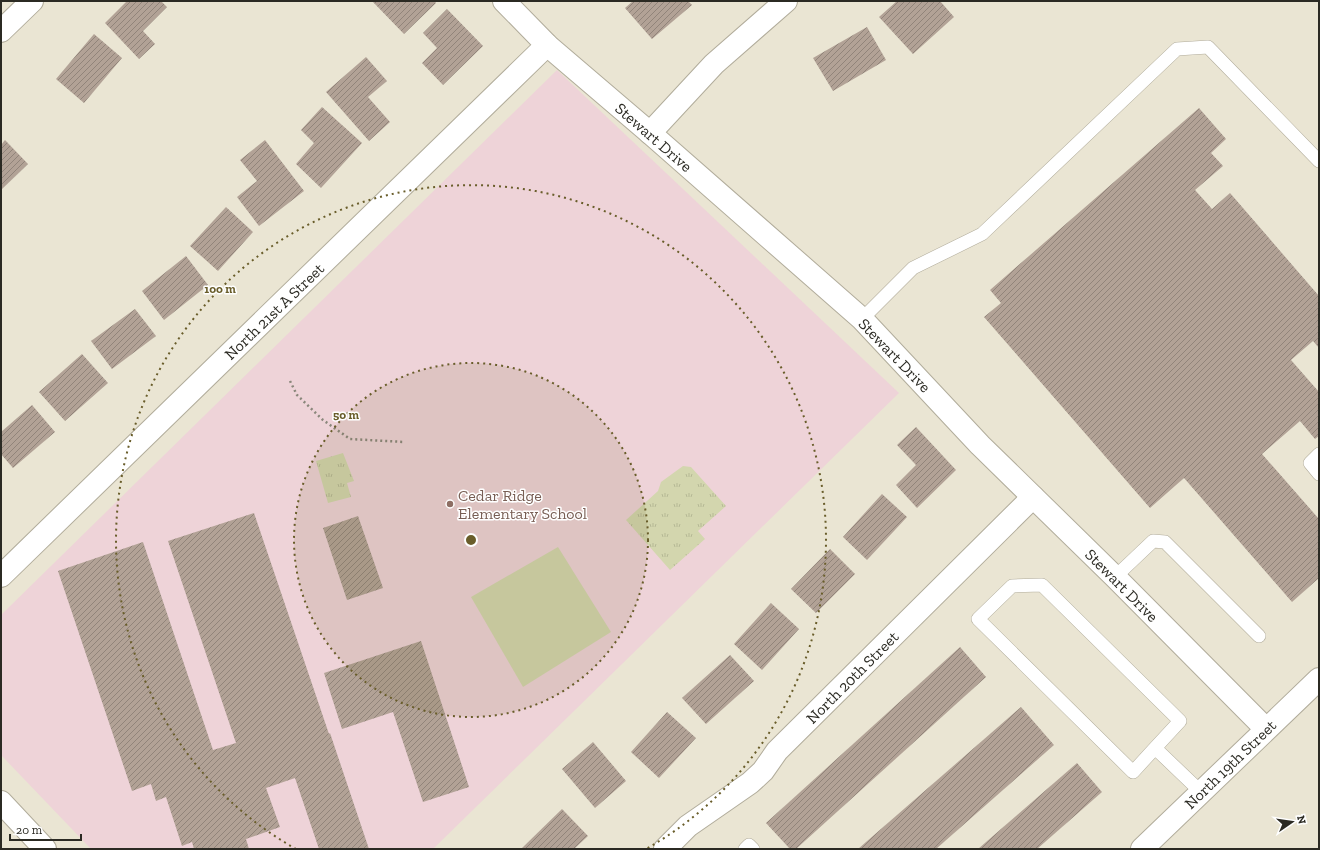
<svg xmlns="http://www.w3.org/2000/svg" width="1320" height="850" viewBox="0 0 1320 850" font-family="'Zilla Slab',serif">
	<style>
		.education { fill: #eed3d8 }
		.grass { fill: #d3d6ae }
		.park { fill: url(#park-tufts) }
		.building { fill: url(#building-hatch) }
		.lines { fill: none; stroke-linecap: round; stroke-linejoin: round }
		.lane-casing { stroke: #b1ac9b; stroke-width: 14 }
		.street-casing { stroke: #b1ac9b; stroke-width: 24 }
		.primary-casing { stroke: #b1ac9b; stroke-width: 24 }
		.path { stroke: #8a877b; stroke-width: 2.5; stroke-dasharray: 2 3; stroke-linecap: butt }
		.lane { stroke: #fff; stroke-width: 13 }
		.street { stroke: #fff; stroke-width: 22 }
		.primary { stroke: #fff; stroke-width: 22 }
		.ring { fill: none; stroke: #695d2a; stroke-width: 2; stroke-dasharray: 2 4 }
		.education-dot { fill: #8d6e63; stroke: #fff; stroke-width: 1.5 }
		.labels { text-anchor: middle; stroke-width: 3; stroke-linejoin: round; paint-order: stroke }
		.street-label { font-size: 16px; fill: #2b2a23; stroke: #fff }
		.education-label { font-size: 16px; fill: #785e54; stroke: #fff; text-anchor: start }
		.centre { fill: #695d2a; stroke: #fff; stroke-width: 2 }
		.ring-label { font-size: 12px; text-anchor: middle; font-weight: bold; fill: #695d2a; stroke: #fff; stroke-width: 3; stroke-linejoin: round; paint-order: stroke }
	</style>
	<defs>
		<pattern id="park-tufts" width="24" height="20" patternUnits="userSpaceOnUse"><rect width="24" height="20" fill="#d3d6ae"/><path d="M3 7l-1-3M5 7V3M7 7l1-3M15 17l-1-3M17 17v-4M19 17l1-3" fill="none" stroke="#b5b895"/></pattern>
		<pattern id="building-hatch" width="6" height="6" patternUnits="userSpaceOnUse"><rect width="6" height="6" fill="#b2a296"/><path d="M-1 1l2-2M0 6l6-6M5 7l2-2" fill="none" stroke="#91847a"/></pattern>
	</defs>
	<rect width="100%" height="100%" fill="#eae5d3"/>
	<path class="education" d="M557 70 899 393 433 849H91L1 755V615Z"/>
	<path class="grass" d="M558 547 611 632 523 687 471 597Z"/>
	<g class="park">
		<path d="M343 453 354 481 347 483 351 497 328 503 316 461Z"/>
		<path d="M683 466 691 467 726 506 698 531 705 539 670 570 626 520 658 491 661 482Z"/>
	</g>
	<g class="building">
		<path d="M127 1H161L167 7 143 31 155 44 139 59 105 23Z"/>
		<path d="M372 1H434L436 3 404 34Z"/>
		<path d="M633 1H688L692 5 652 39 625 8Z"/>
		<path d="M897 1H940L954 17 913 54 879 17Z"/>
		<path d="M447 9 483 46 443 85 422 63 437 48 423 33Z"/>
		<path d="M867 27 886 60 833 91 813 58Z"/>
		<path d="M94 34 122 58 84 103 56 79Z"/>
		<path d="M366 57 387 81 368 97 390 122 369 141 326 92Z"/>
		<path d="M322 107 362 143 321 188 296 164 314 143 301 130Z"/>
		<path d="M1199 108 1226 139 1211 153 1223 166 1195 190 1212 209 1230 193 1319 296V348L1313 341 1291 360 1319 392V436L1315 439 1300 421 1262 454 1319 519V578L1292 602 1184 478 1150 508 984 317 1001 303 990 290Z"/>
		<path d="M5 140 28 164 1 190V145Z"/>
		<path d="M265 140 304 191 259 226 237 197 257 181 240 160Z"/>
		<path d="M226 207 253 232 218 271 190 246Z"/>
		<path d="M186 256 208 285 164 320 142 291Z"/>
		<path d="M135 309 156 336 112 369 91 341Z"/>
		<path d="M82 354 108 383 65 421 39 392Z"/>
		<path d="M32 405 55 432 13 468 1 454V432Z"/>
		<path d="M916 427 956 470 917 508 896 485 916 465 897 445Z"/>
		<path d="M882 494 907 517 867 560 843 537Z"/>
		<path d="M254 513 329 734 330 733 369 849H319L295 778 266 788 280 827 246 839 249 849H194L192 842 182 846 166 797 156 801 151 784 132 791 58 571 143 542 213 750 236 743 168 541Z"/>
		<path d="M358 516 383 588 347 600 323 528Z"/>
		<path d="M830 549 855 574 816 613 791 589Z"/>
		<path d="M771 603 799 629 762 670 734 644Z"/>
		<path d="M421 641 469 787 423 802 393 712 342 729 324 673Z"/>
		<path d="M960 647 986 677 796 849H790L766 823Z"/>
		<path d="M730 655 754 681 706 724 682 698Z"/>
		<path d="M1021 707 1054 745 936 849H858Z"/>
		<path d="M667 712 696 738 659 778 631 752Z"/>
		<path d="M593 742 626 781 595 808 562 769Z"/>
		<path d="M1077 763 1102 792 1037 849H978Z"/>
		<path d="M562 809 588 836 574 849H521Z"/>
	</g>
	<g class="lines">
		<g class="lane-casing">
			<g id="lane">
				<path d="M862 319 913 268 982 234 1177 49 1208 47 1319 161"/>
				<path d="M1319 454 1310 463 1319 474"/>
				<path d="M1115 577 1153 541 1165 542 1259 636"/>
				<path d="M1155 748 1133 772 978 619 1012 586 1042 585 1180 721 1155 748 1201 792"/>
				<path d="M745 849 749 845 753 849"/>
			</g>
		</g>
		<g class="street-casing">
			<g id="street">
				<path d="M504 1 547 45 650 133 862 319 980 445 1115 577 1266 729"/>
				<path d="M1 31 32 1"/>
				<path d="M650 133 714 64 786 1"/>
				<path d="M1 576 547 45"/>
				<path d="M1 802 45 849"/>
				<path d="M665 849 688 826 750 783 763 771 777 751 1033 497"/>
			</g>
		</g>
		<g class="primary-casing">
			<path id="primary" d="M1142 849 1319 679"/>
		</g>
		<path class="path" d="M290 381 297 395 323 420 350 439 404 442"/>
		<use href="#lane" class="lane"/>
		<use href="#street" class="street"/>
		<use href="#primary" class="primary"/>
	</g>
	<circle cx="471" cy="540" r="177" fill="#695d2a" fill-opacity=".12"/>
	<g class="ring">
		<circle cx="471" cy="540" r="177"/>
		<path d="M296 849A355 355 0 1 1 646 849"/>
	</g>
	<circle class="education-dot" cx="450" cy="504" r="4"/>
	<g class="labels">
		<g class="street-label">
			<text transform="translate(654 137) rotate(41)" y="6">Stewart Drive</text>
			<text transform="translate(274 311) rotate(-44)" y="6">North 21st A Street</text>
			<text transform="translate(895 355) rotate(46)" y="6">Stewart Drive</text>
			<text transform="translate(1122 585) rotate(45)" y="6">Stewart Drive</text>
			<text transform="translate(852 677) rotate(-45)" y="6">North 20th Street</text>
			<text transform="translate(1230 764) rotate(-44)" y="6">North 19th Street</text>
		</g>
		<g class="education-label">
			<text x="458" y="501">Cedar Ridge<tspan x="458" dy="18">Elementary School</tspan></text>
		</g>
	</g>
	<circle cx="471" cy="540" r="6" class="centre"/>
	<g class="ring-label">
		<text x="220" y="293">100 m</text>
		<text x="346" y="419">50 m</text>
	</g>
	<rect width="1320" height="850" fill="none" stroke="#2b2a23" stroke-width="4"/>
	<g transform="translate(1292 822) rotate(77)" stroke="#ffffff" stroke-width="3" paint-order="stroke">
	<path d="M0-3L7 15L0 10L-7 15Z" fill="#2b2a23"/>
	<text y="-6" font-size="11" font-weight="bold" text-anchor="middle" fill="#2b2a23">N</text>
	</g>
	<path d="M10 834v6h71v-6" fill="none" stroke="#2b2a23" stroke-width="2"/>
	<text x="16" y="834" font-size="12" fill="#2b2a23" stroke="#ffffff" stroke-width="3" paint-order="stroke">20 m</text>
</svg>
